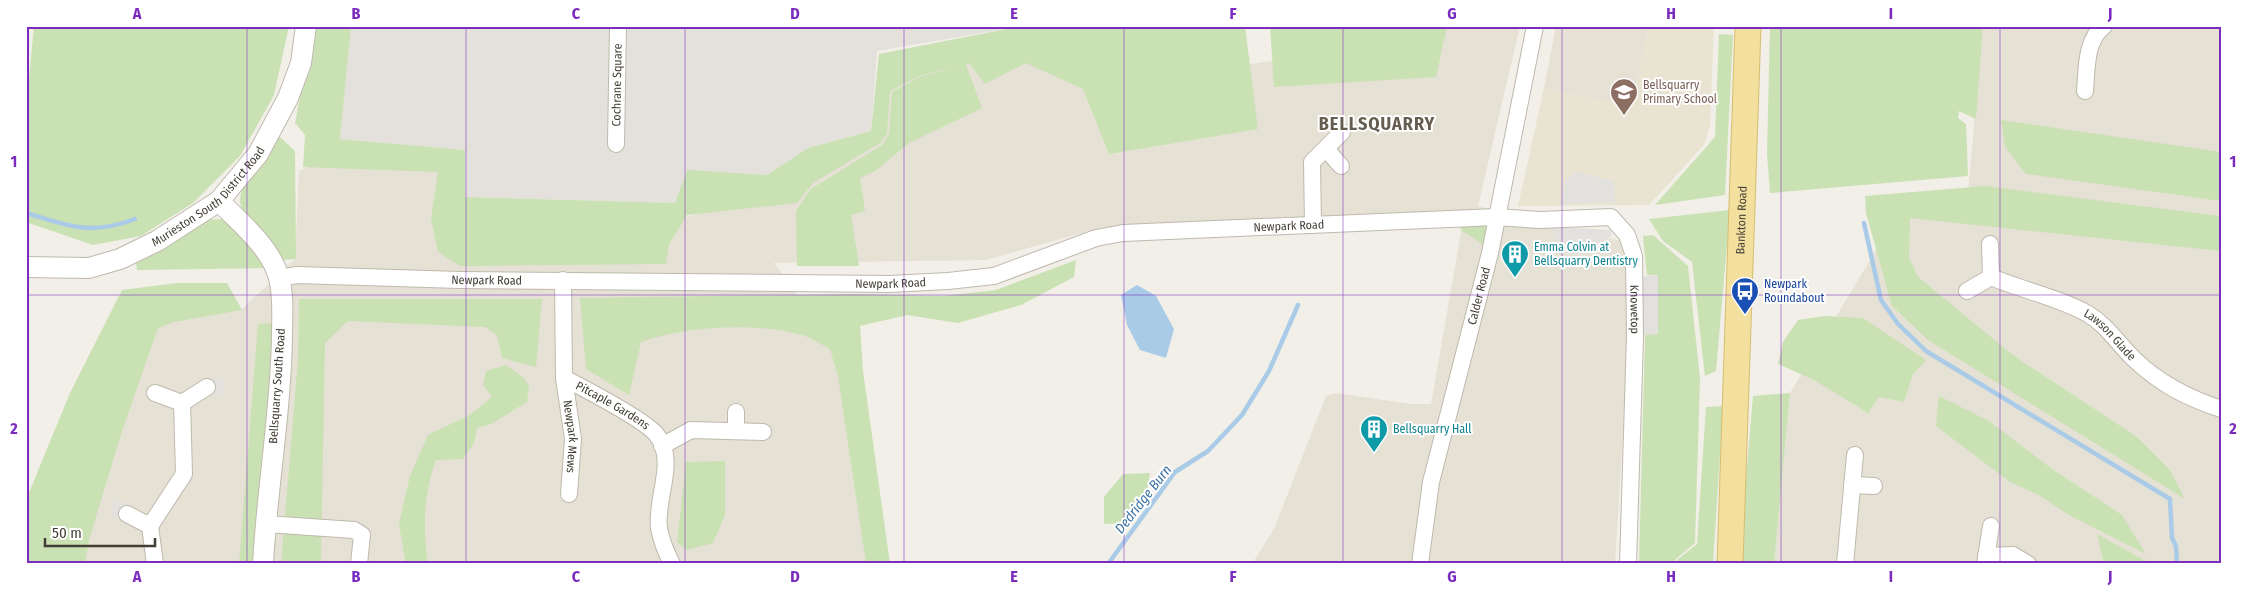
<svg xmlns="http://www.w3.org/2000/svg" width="2247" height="590" viewBox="0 0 2247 590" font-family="'Fira Sans Condensed',sans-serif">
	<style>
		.residential { fill: #e5e1d5 }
		.industrial { fill: #e4e0db }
		.education { fill: #e9e4d2 }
		.green { fill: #cae1b3 }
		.parking { fill: #e3e1de }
		.water { fill: #a9cbe8 }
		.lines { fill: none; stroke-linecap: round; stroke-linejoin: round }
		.stream { stroke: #a9cbe8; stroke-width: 4.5 }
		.minor-casing { stroke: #bfb9ad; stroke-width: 18 }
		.tertiary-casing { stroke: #bfb9ad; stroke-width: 22 }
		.primary-casing { stroke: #d6bd6f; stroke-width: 27 }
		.minor { stroke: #fff; stroke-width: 16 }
		.tertiary { stroke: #fff; stroke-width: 20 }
		.primary { stroke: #f3df9e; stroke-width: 25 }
		.grid { fill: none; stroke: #7b2cbf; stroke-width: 1; stroke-opacity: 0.55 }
		.labels { text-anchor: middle; stroke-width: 4; stroke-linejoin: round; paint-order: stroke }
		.street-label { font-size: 12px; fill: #433f36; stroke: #fff }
		.education-label { font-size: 12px; fill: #785e54; stroke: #fff; text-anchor: start }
		.culture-label { font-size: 12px; fill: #0d838f; stroke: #fff; text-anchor: start }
		.transit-label { font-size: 12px; fill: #164399; stroke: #fff; text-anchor: start }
		.water-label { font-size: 14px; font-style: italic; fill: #3b72a4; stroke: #fff }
		.district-label { font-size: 18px; font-weight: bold; letter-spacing: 1px; fill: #655d4f; stroke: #fff }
		.neatline { fill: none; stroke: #7b2cbf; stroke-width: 2 }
		.grid-label { font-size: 16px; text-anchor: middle; font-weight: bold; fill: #7b2cbf }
	</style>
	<rect width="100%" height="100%" fill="#f1efe7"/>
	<g class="residential">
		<path d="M1430 26H1520L1478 206 1621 241 1631 300 1615 564H1252L1274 529 1326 396 1336 393 1411 404H1431L1465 210 1103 227 986 260 774 263 838 352 866 564H43L140 302 242 309 295 259 299 171 324 158 452 162 459 232 652 228 792 183 883 130 892 64 1046 47 1200 71 1428 39Z"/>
		<path d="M1556 26H1649L1631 107 1544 88Z"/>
		<path d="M1983 26H2221V564H1774L1790 393 1896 217 1967 204Z"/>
	</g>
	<path class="industrial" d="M350 26H1022L877 51 871 131 808 148 767 175 687 171 675 203 464 197 465 150 340 139Z"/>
	<path class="education" d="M1649 26H1714L1710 125 1704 145 1649 205 1518 206 1544 88 1631 107Z"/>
	<g class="green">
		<path d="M34 26H289L274 95 240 156 193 203 141 236 93 245 26 222V112Z"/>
		<path d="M314 26H351L340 139 465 150V197L675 203 687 170 767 175 808 148 871 131 879 54 1022 26H1245L1258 129 1109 154 1083 89 1026 63 985 84 969 63 966 65 982 108 909 143 875 171 860 178 865 211 851 215 859 266H797L796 211 811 189 882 145 889 134 892 92 922 76 960 66 922 75 890 91 887 134 880 143 813 183 797 203 687 215 669 244 666 264 460 266 438 252 431 219 438 172 303 167 305 135 295 123Z"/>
		<path d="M1270 26H1447L1436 77 1274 87Z"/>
		<path d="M1770 26H1983L1976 119 1959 111 1958 118 1966 124 1968 176 1770 193 1767 154Z"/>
		<path d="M1719 34 1733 35 1725 195 1655 205 1715 137Z"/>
		<path d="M2001 120 2221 152V201L2026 174 2005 147Z"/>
		<path d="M279 136 295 151 296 259 281 260C272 249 244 217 241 206 234 187 268 151 279 136Z"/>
		<path d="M1985 186 2221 216V251L1910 218 1909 257 1918 277 2014 356 2137 437 2170 470 2185 499 1928 340 1892 306 1866 213 1865 196Z"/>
		<path d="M1730 210 1716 371 1705 376 1692 262 1663 241 1649 219Z"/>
		<path d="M221 219 246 235 265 268 137 270 136 261 206 220Z"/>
		<path d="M1458 224H1490L1486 246 1462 231Z"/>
		<path d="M1653 235 1688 266 1700 378 1695 543 1670 564H1639L1645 335 1658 333V275H1647L1643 236Z"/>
		<path d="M1076 260 1074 277 1021 305 958 323 907 315 860 326 863 371 890 564H866L838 376 830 349C821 344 812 338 802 335 757 322 684 326 641 342L629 395 586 369 580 298 858 294 943 296 996 290Z"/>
		<path d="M177 283H227L242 310 174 322 158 328 122 431 89 540 85 564H26V500L70 393 122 290Z"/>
		<path d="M299 299H542L536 367 502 358 497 335 485 327 348 321 325 343 321 564H281L298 359Z"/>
		<path d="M1825 316 1863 318 1926 360 1913 374 1904 402 1879 397 1868 413 1814 380 1778 364 1783 342 1798 320Z"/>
		<path d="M273 323C270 403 257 483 253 564H239L258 324Z"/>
		<path d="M506 365 524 378 529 386 527 402 491 424 477 428 474 443 463 459 436 460C423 496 423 526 428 564H406L399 524 410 476 428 435 470 415 492 397 483 385 486 371Z"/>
		<path d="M1790 393 1774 564H1739L1753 396Z"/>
		<path d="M1939 396 1989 421 2052 469 2122 515 2146 554 2069 515 2039 495 2010 482 1936 426Z"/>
		<path d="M1723 406 1713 564H1672L1697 544 1706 407Z"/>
		<path d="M725 461V515L713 543 687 550 677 542 686 462Z"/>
		<path d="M1150 473 1146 495 1127 523 1104 524V497L1123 474Z"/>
		<path d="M2097 534 2151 564H2104Z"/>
	</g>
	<g class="parking">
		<path d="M1577 172 1614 181 1615 202 1561 204 1566 179Z"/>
		<path d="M1555 227 1610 230 1612 235 1591 254 1559 253 1554 239Z"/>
		<path d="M1658 275V334L1635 336 1634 277Z"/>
		<path d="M208 379 225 380 224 394 207 393Z"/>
		<path d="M116 499 131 506 124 522 109 515Z"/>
	</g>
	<path class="water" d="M1137 285 1156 296 1174 329 1166 358 1140 350 1127 325 1121 295Z"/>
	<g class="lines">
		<g class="stream">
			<path d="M26 213C71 226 89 236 135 219"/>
			<path d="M1864 223 1881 300 1898 324 1926 351 2170 499 2172 538 2176 546 2177 564"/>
			<path d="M1108 564 1175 472 1208 451 1242 415 1269 371 1298 305"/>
		</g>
		<g class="minor-casing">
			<g id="minor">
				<path d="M2085 91C2087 70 2085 40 2104 26"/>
				<path id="s1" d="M616 144 618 26"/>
				<path d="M1326 149 1341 166"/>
				<path d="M1313 225 1312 162 1342 132"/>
				<path d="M1990 244 1991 277"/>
				<path id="s2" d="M279 278 297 275 460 280 890 284 948 281 994 276 1096 238 1123 233 1496 217 1540 220 1611 217 1627 235 1634 256 1635 336 1628 564"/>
				<path id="s3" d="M563 280 564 378C585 389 642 418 656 434 678 460 655 498 659 528 661 541 666 552 672 564"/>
				<path id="s4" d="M1967 291 1991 277C2022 290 2060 298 2088 314 2107 325 2119 345 2135 360 2160 384 2188 398 2221 409"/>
				<path id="s5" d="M564 378 573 439 569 494"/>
				<path d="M155 393 182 403"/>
				<path d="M736 430V412"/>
				<path d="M662 446 691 430 763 432"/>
				<path d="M1852 485 1874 486"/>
				<path d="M127 514 150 526 184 474 182 403 207 387"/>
				<path d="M266 524 354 530 362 535 359 564"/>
				<path d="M150 526 155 564"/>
				<path d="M1986 556 2013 555 2028 564"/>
				<path id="s6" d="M1420 564 1431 482 1490 253 1535 26"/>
				<path d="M1845 564 1855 455"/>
				<path d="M1985 564 1991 526"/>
			</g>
		</g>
		<g class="tertiary-casing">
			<g id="tertiary">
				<path d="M219 201C240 223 271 247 279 278 284 296 282 317 282 335 281 412 267 488 263 564"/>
				<path id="s7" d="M26 267 89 268 120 259 157 241 219 201 258 154 288 98 301 63 306 26"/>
			</g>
		</g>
		<g class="primary-casing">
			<g id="primary">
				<path id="s8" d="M1730 564 1748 26"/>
			</g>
		</g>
		<use href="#minor" class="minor"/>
		<use href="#tertiary" class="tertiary"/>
		<use href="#primary" class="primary"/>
	</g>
	<path class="grid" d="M247 26V564M466 26V564M685 26V564M904 26V564M1124 26V564M1343 26V564M1562 26V564M1781 26V564M2000 26V564M26 295H2221"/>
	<defs>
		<g id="school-pin" transform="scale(1.4375)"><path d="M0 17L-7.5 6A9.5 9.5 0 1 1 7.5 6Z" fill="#8d6e63" stroke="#fff"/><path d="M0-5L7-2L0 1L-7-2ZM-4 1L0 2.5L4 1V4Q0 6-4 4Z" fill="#fff"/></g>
		<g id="building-pin" transform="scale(1.4375)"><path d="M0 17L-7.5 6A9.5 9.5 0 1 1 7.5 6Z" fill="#0f9aa8" stroke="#fff"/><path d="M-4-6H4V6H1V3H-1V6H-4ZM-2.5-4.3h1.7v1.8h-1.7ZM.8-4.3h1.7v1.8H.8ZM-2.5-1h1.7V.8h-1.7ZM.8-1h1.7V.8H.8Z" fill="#fff"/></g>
		<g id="bus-pin" transform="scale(1.4375)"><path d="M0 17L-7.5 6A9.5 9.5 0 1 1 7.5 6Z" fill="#1a4fb4" stroke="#fff"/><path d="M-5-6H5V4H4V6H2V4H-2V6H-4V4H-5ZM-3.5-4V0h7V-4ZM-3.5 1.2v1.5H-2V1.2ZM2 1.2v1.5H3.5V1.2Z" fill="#fff"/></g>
	</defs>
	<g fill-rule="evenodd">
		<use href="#school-pin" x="1624" y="92"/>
		<use href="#building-pin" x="1515" y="254"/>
		<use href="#bus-pin" x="1745" y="291"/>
		<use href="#building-pin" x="1374" y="429"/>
	</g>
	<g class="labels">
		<g class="street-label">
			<text dy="4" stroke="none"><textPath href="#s1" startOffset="59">Cochrane Square</textPath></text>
			<text dy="4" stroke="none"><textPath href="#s7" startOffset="205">Murieston South District Road</textPath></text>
			<text dy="4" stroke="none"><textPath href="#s8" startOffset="344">Bankton Road</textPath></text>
			<text dy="4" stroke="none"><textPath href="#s2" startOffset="1018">Newpark Road</textPath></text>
			<text dy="4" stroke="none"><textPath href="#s2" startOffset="208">Newpark Road</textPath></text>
			<text dy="4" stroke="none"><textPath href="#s2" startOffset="612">Newpark Road</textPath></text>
			<text dy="4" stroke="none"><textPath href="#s6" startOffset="275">Calder Road</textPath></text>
			<text dy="4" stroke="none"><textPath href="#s2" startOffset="1440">Knowetop</textPath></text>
			<text dy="4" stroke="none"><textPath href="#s4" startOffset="162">Lawson Glade</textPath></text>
			<text transform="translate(277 386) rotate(-86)" y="4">Bellsquarry South Road</text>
			<text dy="4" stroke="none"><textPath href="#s3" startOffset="154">Pitcaple Gardens</textPath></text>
			<text dy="4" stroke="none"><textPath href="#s5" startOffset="59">Newpark Mews</textPath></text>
		</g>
		<g class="education-label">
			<text x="1643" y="89">Bellsquarry<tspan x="1643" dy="14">Primary School</tspan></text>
		</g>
		<g class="culture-label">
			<text x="1534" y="251">Emma Colvin at<tspan x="1534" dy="14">Bellsquarry Dentistry</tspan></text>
			<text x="1393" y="433">Bellsquarry Hall</text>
		</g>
		<g class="transit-label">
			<text x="1764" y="288">Newpark<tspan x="1764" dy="14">Roundabout</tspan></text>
		</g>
		<g class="water-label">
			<text transform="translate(1143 499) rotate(-52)" y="5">Dedridge Burn</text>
		</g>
		<g class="district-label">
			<text x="1377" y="130">BELLSQUARRY</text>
		</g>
	</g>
	<rect width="2247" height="590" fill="none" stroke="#ffffff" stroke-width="55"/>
	<path d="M45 538v8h110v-8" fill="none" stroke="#433f36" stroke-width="2.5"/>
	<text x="52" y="538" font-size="15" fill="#433f36" stroke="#ffffff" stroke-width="4" paint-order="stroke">50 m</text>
	<rect x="28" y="28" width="2192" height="534" class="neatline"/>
	<g class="grid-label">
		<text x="137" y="19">A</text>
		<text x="356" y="19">B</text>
		<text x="576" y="19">C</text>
		<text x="795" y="19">D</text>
		<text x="1014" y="19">E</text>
		<text x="1233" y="19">F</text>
		<text x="1452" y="19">G</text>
		<text x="1671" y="19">H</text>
		<text x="1891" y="19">I</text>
		<text x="2110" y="19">J</text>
		<text x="14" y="167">1</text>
		<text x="2233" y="167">1</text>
		<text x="14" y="434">2</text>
		<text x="2233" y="434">2</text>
		<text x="137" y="582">A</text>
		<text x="356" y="582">B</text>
		<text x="576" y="582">C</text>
		<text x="795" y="582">D</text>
		<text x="1014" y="582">E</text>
		<text x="1233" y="582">F</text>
		<text x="1452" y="582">G</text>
		<text x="1671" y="582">H</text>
		<text x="1891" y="582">I</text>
		<text x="2110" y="582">J</text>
	</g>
</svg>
